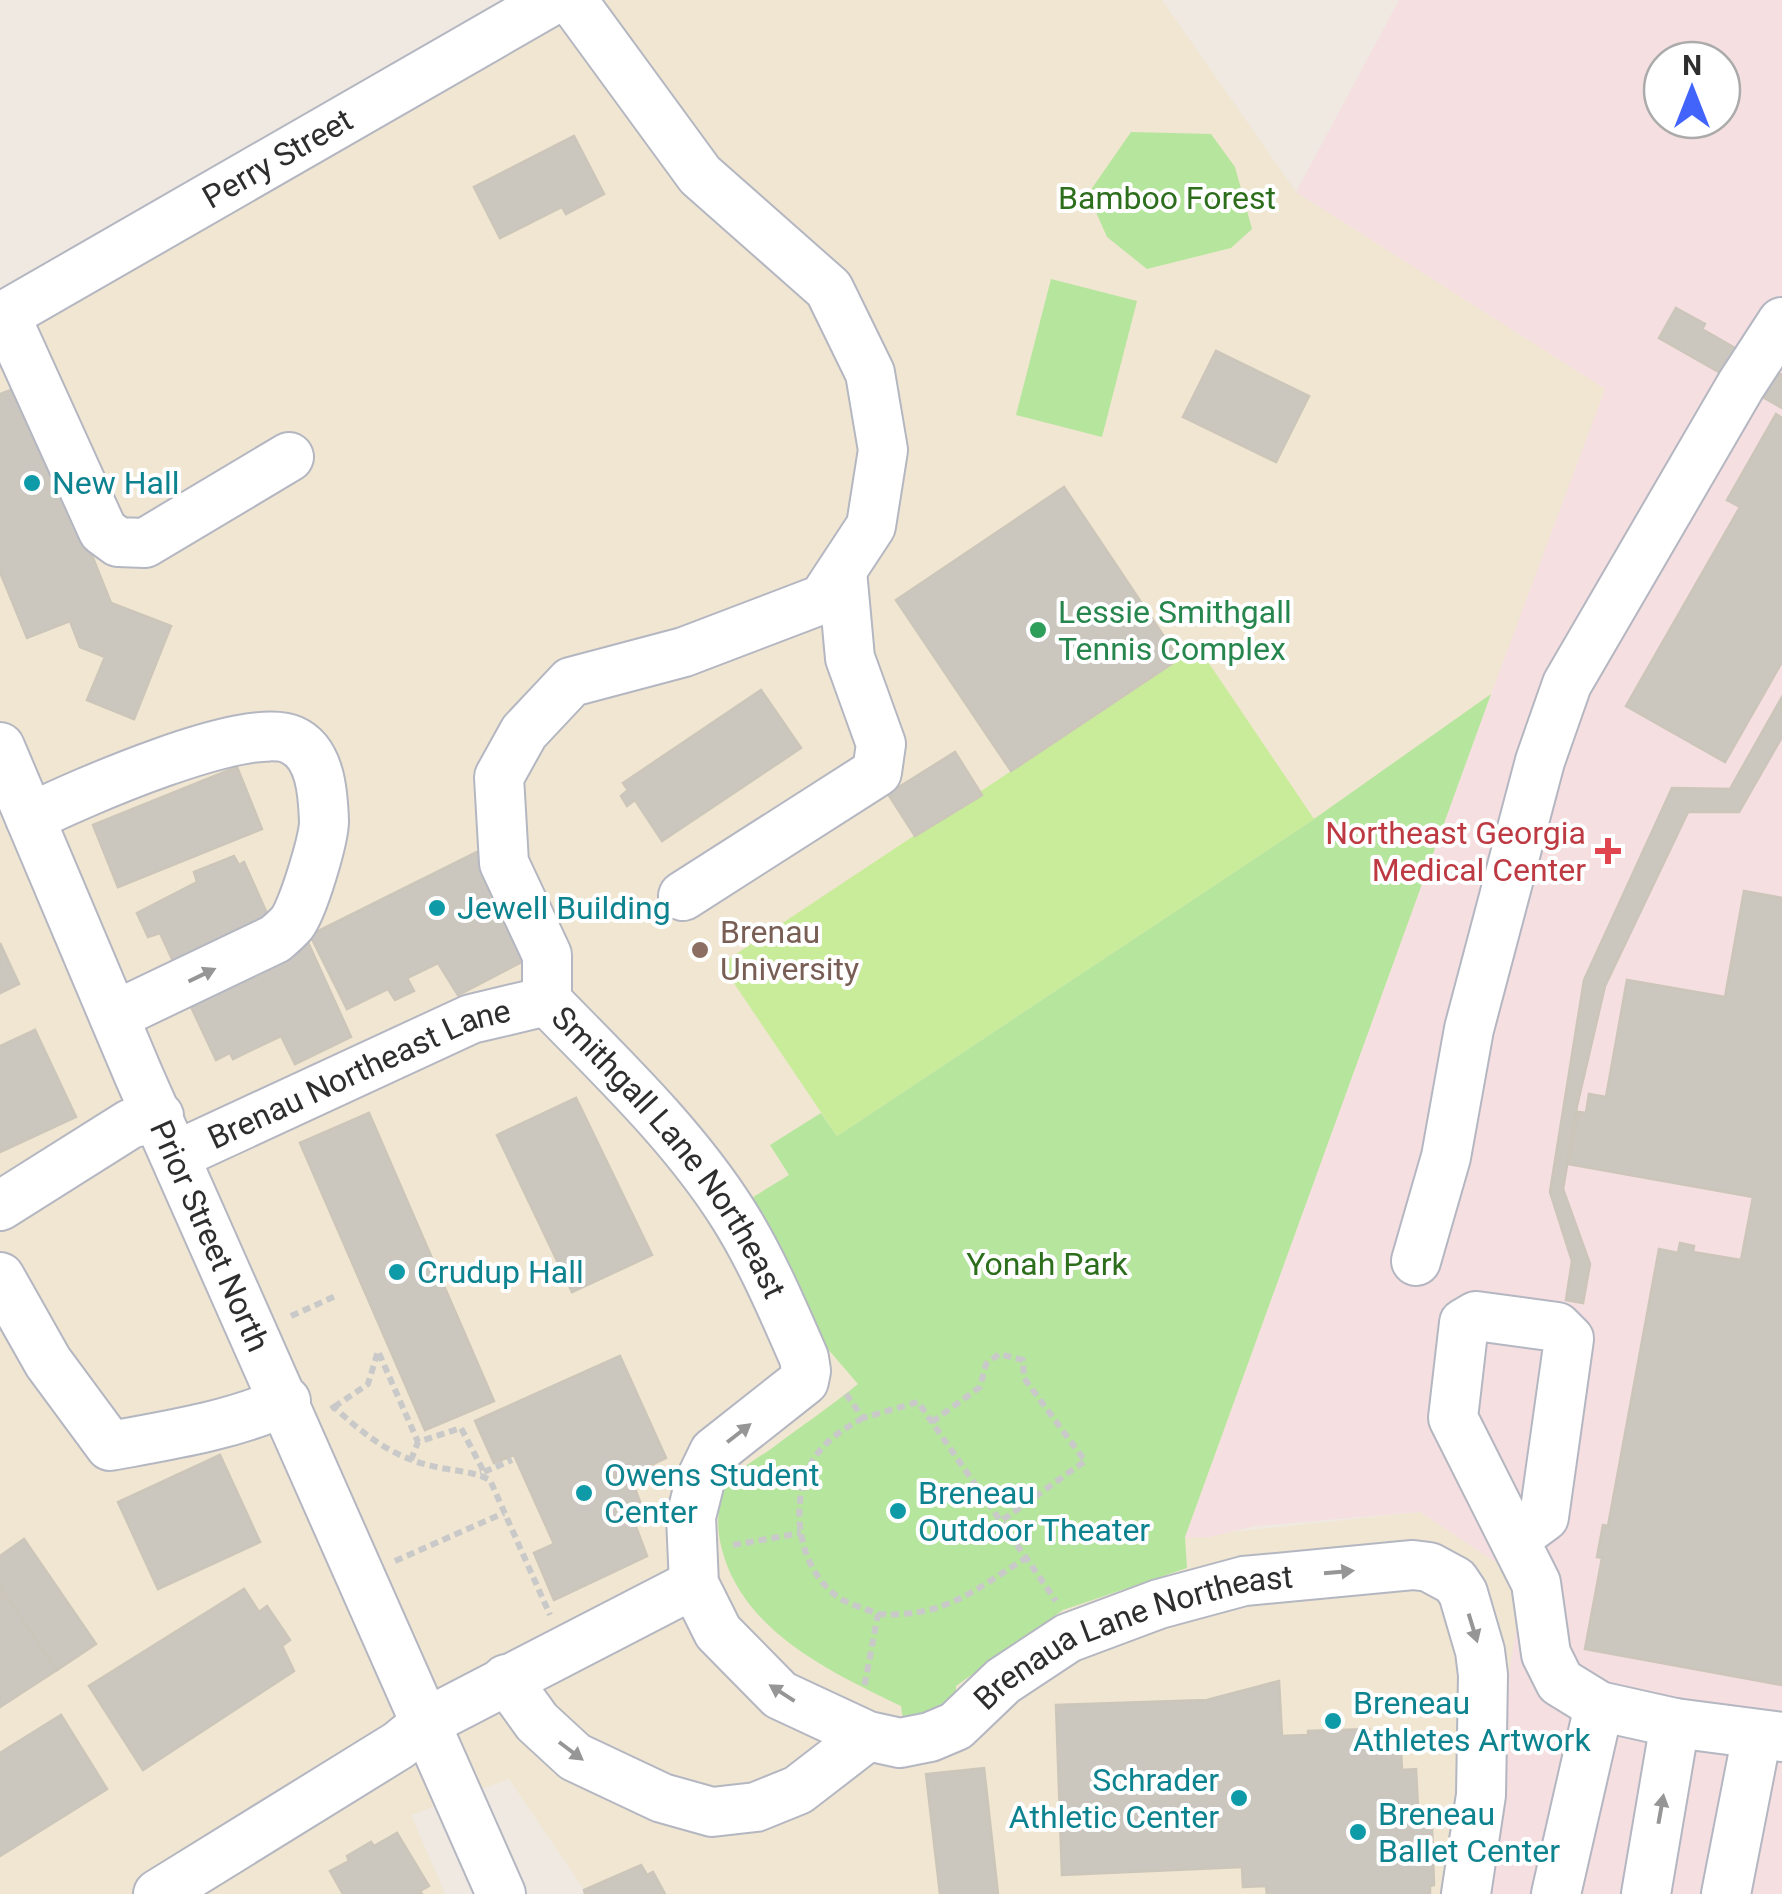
<svg xmlns="http://www.w3.org/2000/svg" width="1782" height="1894" viewBox="0 0 1782 1894" font-family="Roboto,sans-serif">
	<style>
		.education { fill: #f0e6d1 }
		.medical { fill: #f5dfe0; fill-rule: evenodd }
		.green { fill: #b6e59e }
		.pitch { fill: #c9ec9a }
		.building { fill: #cbc7bf; stroke: #cbc5ba; stroke-width: 2.5 }
		.lines { fill: none; stroke-linecap: round; stroke-linejoin: round }
		.minor-casing { stroke: #b4b7c1; stroke-width: 52 }
		.path { stroke: #c9c9c9; stroke-width: 6; stroke-dasharray: 8 5; stroke-linecap: butt }
		.minor { stroke: #fff; stroke-width: 48 }
		.oneway { fill: #969696 }
		.culture-dot { fill: #0f9aa8; stroke: #fff; stroke-width: 4 }
		.leisure-dot { fill: #2e9e5b; stroke: #fff; stroke-width: 4 }
		.health-dot { fill: #e0444e; stroke: #fff; stroke-width: 4 }
		.education-dot { fill: #8d6e63; stroke: #fff; stroke-width: 4 }
		.labels { text-anchor: middle; stroke-width: 8; stroke-linejoin: round; paint-order: stroke }
		.street-label { font-size: 32px; fill: #2e2e2e; stroke: #fff }
		.park-label { font-size: 32px; fill: #2c6e1b; stroke: #fff }
		.culture-label { font-size: 32px; fill: #0d838f; stroke: #fff; text-anchor: start }
		.leisure-label { font-size: 32px; fill: #27864d; stroke: #fff; text-anchor: start }
		.health-label { font-size: 32px; fill: #be3a42; stroke: #fff; text-anchor: end }
		.education-label { font-size: 32px; fill: #785e54; stroke: #fff; text-anchor: start }
	</style>
	<rect width="100%" height="100%" fill="#efe9e1"/>
	<path class="education" d="M606 0H1162L1296 192 1606 389 1186 1537 1420 1512 1524 1581 1473 1894H587L509 1779 411 1815 445 1894H0V330Z"/>
	<path class="medical" d="M1399 0H1782V1894H1473L1524 1581 1420 1512 1254 1526 1211 1537 1185 1538 1491 694 1605 389 1296 192ZM1662 60H1722V120H1662Z"/>
	<g class="green">
		<path d="M1131 132 1211 134 1235 167 1252 229 1231 248 1147 269 1107 237 1088 194Z"/>
		<path d="M1051 279 1137 301 1102 437 1016 415Z"/>
		<path d="M1491 694 1185 1537 1187 1568 1063 1610 956 1686 955 1715 903 1719 901 1706C827 1670 738 1629 720 1541 716 1521 718 1491 734 1476 744 1466 759 1457 771 1449 800 1427 830 1407 858 1384L802 1319 750 1199 789 1175 770 1145 821 1113 837 1136 1314 819Z"/>
	</g>
	<path class="pitch" d="M1198 647 1314 819 837 1136 721 964Z"/>
	<g class="building">
		<path d="M574 136 604 194 566 214 562 207 500 238 474 187Z"/>
		<path d="M1676 308 1705 324 1702 329 1782 375V408L1659 338Z"/>
		<path d="M1216 351 1309 396 1276 462 1183 417Z"/>
		<path d="M24 385 111 603 171 626 134 719 87 700 105 657 80 647 70 621 27 638 0 572V394Z"/>
		<path d="M1776 414 1782 418V662L1725 762 1626 706 1740 507 1727 500Z"/>
		<path d="M1064 487 1179 659 1011 771 896 600Z"/>
		<path d="M761 690 801 748 662 841 635 800 627 806 621 796 628 790 623 783Z"/>
		<path d="M1782 697V737L1739 812H1688L1605 986 1577 1106 1563 1189 1590 1264 1583 1303 1566 1300 1572 1261 1550 1192 1584 980 1672 788 1730 789Z"/>
		<path d="M955 752 982 795 915 836 888 794Z"/>
		<path d="M237 767 262 829 118 887 93 825Z"/>
		<path d="M483 849 535 955 458 995 438 963 407 978 414 991 395 1000 388 989 347 1009 310 935Z"/>
		<path d="M234 856 239 865 244 862 269 918 227 945 222 938 197 949 202 958 178 972 160 933 148 937 137 913 197 882 194 872Z"/>
		<path d="M1744 891 1782 898V1685L1585 1649 1602 1558 1597 1557 1603 1525 1608 1526 1659 1249 1678 1253 1680 1243 1694 1246 1693 1252 1741 1260 1753 1197 1568 1164 1578 1112 1586 1113 1589 1094 1606 1097 1627 980 1725 997Z"/>
		<path d="M306 938 351 1037 295 1064 281 1036 233 1059 230 1053 216 1060 184 992Z"/>
		<path d="M0 943 19 984 0 993Z"/>
		<path d="M35 1030 76 1117 0 1152V1046Z"/>
		<path d="M576 1098 652 1255 572 1292 497 1135Z"/>
		<path d="M369 1113 494 1401 425 1430 300 1143Z"/>
		<path d="M620 1356 666 1458 630 1475 643 1510 632 1516 647 1556 554 1600 534 1553 554 1544 514 1455 494 1463 475 1421Z"/>
		<path d="M220 1455 260 1542 158 1589 118 1502Z"/>
		<path d="M24 1539 96 1644 57 1670 0 1587V1556Z"/>
		<path d="M0 1587 57 1670 0 1707Z"/>
		<path d="M244 1589 259 1612 267 1606 290 1640 282 1646 294 1671 143 1770 89 1686Z"/>
		<path d="M1279 1681 1282 1736 1308 1735V1731L1369 1729V1733L1400 1732 1402 1770 1416 1769 1419 1827H1432L1434 1885 1430 1886V1894H1267L1266 1886 1243 1887 1242 1867 1062 1875 1056 1705 1207 1700Z"/>
		<path d="M61 1715 107 1789 0 1856V1753Z"/>
		<path d="M984 1768 998 1894H940L926 1774Z"/>
		<path d="M397 1833 429 1886 420 1891 422 1894H343L330 1871 349 1861 347 1856 371 1842 374 1846Z"/>
		<path d="M641 1865 647 1875 653 1872 665 1894H585L584 1890Z"/>
	</g>
	<g class="lines">
		<g class="minor-casing">
			<g id="minor">
				<path id="s1" d="M572 0 700 175 829 289 870 373 883 450 871 526 823 599 684 652 571 682 524 732 499 777 504 863 547 955V1001C612 1068 683 1135 733 1214 761 1258 783 1310 804 1358L806 1371 804 1381 714 1452 700 1481 691 1517 694 1584 718 1632 780 1695 868 1736 900 1743 930 1737 956 1726 1003 1681 1068 1638 1159 1604 1244 1581 1413 1565 1429 1567 1455 1581 1463 1593 1480 1651 1483 1675 1481 1795 1466 1894"/>
				<path d="M5 315 103 531 118 542 145 543 289 457"/>
				<path id="s2" d="M0 318 553 0"/>
				<path id="s3" d="M0 747 139 1076 501 1894"/>
				<path d="M30 818C76 795 248 719 292 740 321 753 323 794 324 821 324 839 303 909 292 923 287 929 281 934 275 939L114 1016"/>
				<path d="M683 896 877 772 881 744 850 658 842 571"/>
				<path id="s4" d="M177 1155 471 1019 547 1001"/>
				<path d="M0 1206 130 1124 159 1116"/>
				<path d="M1416 1261 1446 1157 1469 1029 1540 761 1567 684 1741 385 1782 322"/>
				<path d="M0 1277 48 1362 110 1446C170 1435 230 1426 286 1401"/>
				<path d="M1514 1539 1544 1517 1569 1339 1557 1327 1476 1316 1464 1323 1453 1418 1536 1583 1546 1654 1560 1682 1599 1706 1675 1723 1782 1737"/>
				<path d="M506 1679 537 1722 575 1757 662 1798 712 1812 756 1807 798 1790 868 1736"/>
				<path d="M158 1894 399 1745 427 1722 694 1584"/>
				<path d="M1556 1894 1599 1706"/>
				<path d="M1646 1894 1675 1723"/>
				<path d="M1726 1894 1757 1735"/>
			</g>
		</g>
		<g class="path">
			<path d="M291 1316 338 1295"/>
			<path d="M846 1394 863 1418 918 1402 1056 1601"/>
			<path d="M334 1407 368 1384 378 1351 418 1442"/>
			<path d="M331 1409 334 1407C362 1433 391 1456 428 1465 449 1471 471 1470 490 1480L550 1615"/>
			<path d="M863 1418C845 1428 827 1439 815 1457 787 1500 797 1571 841 1599 852 1605 866 1609 878 1614L864 1688"/>
			<path d="M932 1422 980 1387 986 1364 999 1354 1023 1360 1024 1378 1085 1461 1001 1521"/>
			<path d="M411 1460 418 1442 461 1428 484 1472 480 1473"/>
			<path d="M484 1472 512 1460"/>
			<path d="M733 1545 801 1533"/>
			<path d="M395 1561 504 1513"/>
			<path d="M878 1614C944 1618 973 1591 1026 1558"/>
		</g>
		<use href="#minor" class="minor"/>
	</g>
	<defs><path id="oneway-solid" d="M-6-.8H1V-3.2L6.5 0L1 3.2V.8H-6Z" transform="scale(2.5)"/></defs>
	<g class="oneway">
		<use href="#oneway-solid" transform="translate(202 975) rotate(-26)"/>
		<use href="#oneway-solid" transform="translate(739 1433) rotate(-38)"/>
		<use href="#oneway-solid" transform="translate(1339 1572) rotate(-5)"/>
		<use href="#oneway-solid" transform="translate(1473 1628) rotate(73)"/>
		<use href="#oneway-solid" transform="translate(782 1693) rotate(-147)"/>
		<use href="#oneway-solid" transform="translate(571 1751) rotate(37)"/>
		<use href="#oneway-solid" transform="translate(1661 1809) rotate(-80)"/>
	</g>
	<g class="culture-dot">
		<circle cx="32" cy="483" r="10"/>
		<circle cx="437" cy="908" r="10"/>
		<circle cx="397" cy="1272" r="10"/>
		<circle cx="584" cy="1493" r="10"/>
		<circle cx="898" cy="1511" r="10"/>
		<circle cx="1333" cy="1721" r="10"/>
		<circle cx="1239" cy="1798" r="10"/>
		<circle cx="1358" cy="1832" r="10"/>
	</g>
	<circle class="leisure-dot" cx="1038" cy="630" r="10"/>
	<path class="health-dot" d="M1603 836h10v10h10v10h-10v10h-10v-10h-10v-10h10z"/>
	<circle class="education-dot" cx="700" cy="950" r="10"/>
	<g class="labels">
		<g class="street-label">
			<text dy="11" stroke="none"><textPath href="#s2" startOffset="320">Perry Street</textPath></text>
			<text dy="11" stroke="none"><textPath href="#s4" startOffset="200">Brenau Northeast Lane</textPath></text>
			<text dy="11" stroke="none"><textPath href="#s1" startOffset="1540">Smithgall Lane Northeast</textPath></text>
			<text dy="11" stroke="none"><textPath href="#s3" startOffset="532">Prior Street North</textPath></text>
			<text dy="11" stroke="none"><textPath href="#s1" startOffset="2598">Brenaua Lane Northeast</textPath></text>
		</g>
		<g class="park-label">
			<text x="1167" y="209">Bamboo Forest</text>
			<text x="1047" y="1275">Yonah Park</text>
		</g>
		<g class="culture-label">
			<text x="52" y="494">New Hall</text>
			<text x="457" y="919">Jewell Building</text>
			<text x="417" y="1283">Crudup Hall</text>
			<text x="604" y="1486">Owens Student<tspan x="604" dy="37">Center</tspan></text>
			<text x="918" y="1504">Breneau<tspan x="918" dy="37">Outdoor Theater</tspan></text>
			<text x="1353" y="1714">Breneau<tspan x="1353" dy="37">Athletes Artwork</tspan></text>
			<text x="1219" y="1791" text-anchor="end">Schrader<tspan x="1219" dy="37">Athletic Center</tspan></text>
			<text x="1378" y="1825">Breneau<tspan x="1378" dy="37">Ballet Center</tspan></text>
		</g>
		<g class="leisure-label">
			<text x="1058" y="623">Lessie Smithgall<tspan x="1058" dy="37">Tennis Complex</tspan></text>
		</g>
		<g class="health-label">
			<text x="1586" y="844">Northeast Georgia<tspan x="1586" dy="37">Medical Center</tspan></text>
		</g>
		<g class="education-label">
			<text x="720" y="943">Brenau<tspan x="720" dy="37">University</tspan></text>
		</g>
	</g>
	<g transform="translate(1692 90)"><circle r="48" fill="#ffffff" stroke="#ababab" stroke-width="2.5"/>
	<path d="M0-8L18 38L0 25L-18 38Z" fill="#4264fb"/>
	<text y="-15" font-size="28" font-weight="bold" text-anchor="middle" fill="#2e2e2e">N</text>
	</g>
</svg>
